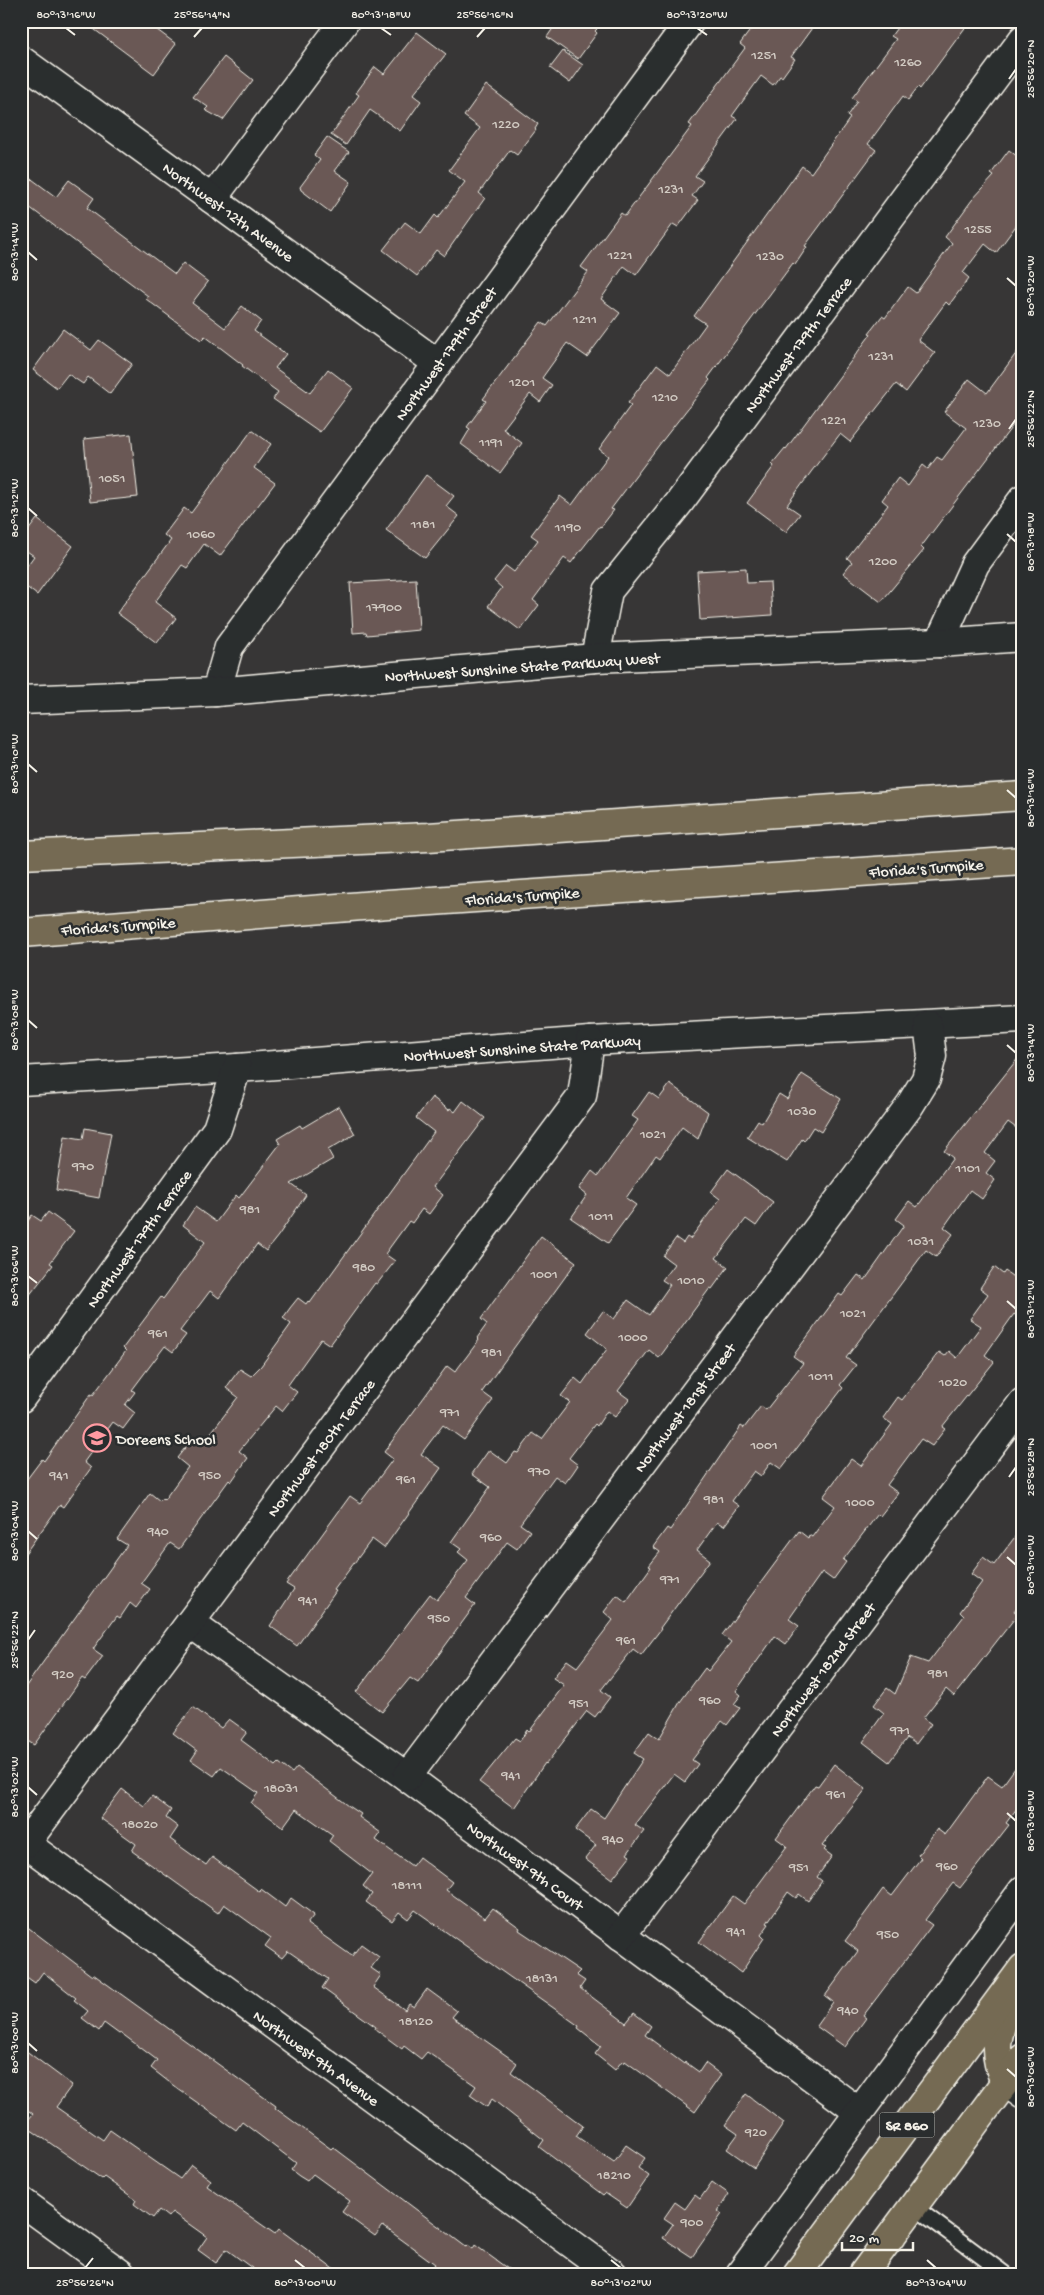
<svg xmlns="http://www.w3.org/2000/svg" width="1044" height="2295" viewBox="0 0 1044 2295" font-family="'Gochi Hand',sans-serif">
	<style>
		.building { fill: #6b5955; stroke: #f4f1e8 }
		.lines { fill: none; stroke-linecap: round; stroke-linejoin: round }
		.lane-casing { stroke: #f4f1e8; stroke-width: 18 }
		.street-casing { stroke: #f4f1e8; stroke-width: 31 }
		.secondary-casing { stroke: #f4f1e8; stroke-width: 31 }
		.primary-casing { stroke: #f4f1e8; stroke-width: 31 }
		.highway-casing { stroke: #f4f1e8; stroke-width: 31 }
		.lane { stroke: #2a2d2e; stroke-width: 14 }
		.street { stroke: #2a2d2e; stroke-width: 28 }
		.secondary { stroke: #2a2d2e; stroke-width: 28 }
		.primary { stroke: #746b52; stroke-width: 28 }
		.highway { stroke: #746b52; stroke-width: 28 }
		.ticks { fill: none; stroke: #f4f1e8; stroke-width: 2 }
		.labels { text-anchor: middle; stroke-width: 5; stroke-linejoin: round; paint-order: stroke }
		.number-label { font-size: 14px; fill: #d2cbc3 }
		.shield { fill: #2a2d2e; stroke: #b7b6b0; stroke-width: 1 }
		.shield-label { font-size: 15px; font-weight: bold; fill: #f4f1e8 }
		.street-label { font-size: 16px; fill: #f4f1e8; stroke: #2a2d2e }
		.poi-label { font-size: 16px; fill: #f4f1e8; stroke: #2a2d2e; text-anchor: start }
		.neatline { fill: none; stroke: #f4f1e8; stroke-width: 2 }
		.ticks-label { font-size: 12px; text-anchor: middle; fill: #f4f1e8 }
	</style>
	<rect width="100%" height="100%" fill="#373636"/>
	<filter id="ink" filterUnits="userSpaceOnUse"><feTurbulence type="fractalNoise" baseFrequency=".02" numOctaves="2"/><feDisplacementMap in="SourceGraphic" scale="10" xChannelSelector="R" yChannelSelector="G"/><feConvolveMatrix kernelMatrix="1 2 1 2 8 2 1 2 1" color-interpolation-filters="sRGB"/></filter>
	<g filter="url(#ink)">
		<g class="building">
			<path d="M83 21H145L176 44 154 74Z"/>
			<path d="M558 21H586L597 29 595 31 597 33 578 59 547 37Z"/>
			<path d="M757 21H817L791 57 795 59 782 77 780 76 773 85 761 76 732 116 737 119 695 176 703 181 692 196 698 200 678 227 673 224 636 275 624 266 601 299 620 313 587 357 567 343 542 378 552 385 540 402 530 394 503 429 522 443 500 473 461 444 470 429 467 427 486 401 483 399 541 322 547 326 588 272 581 267 621 213 625 216 692 126 689 124 745 48 740 44Z"/>
			<path d="M902 21H970L920 89 918 87 908 100 903 96 868 144 876 150 805 246 807 247 795 265 793 263 708 378 710 380 659 445 611 509 614 510 601 527 600 526 571 563 564 558 533 600 539 605 520 630 488 606 502 588 494 581 506 566 514 572 538 540 531 535 560 496 572 505 608 456 599 449 631 405 628 403 657 364 670 374 706 324 694 316 802 166 811 173 850 118 847 116 857 101 852 98 896 39 891 36Z"/>
			<path d="M417 32 446 54 413 95 421 101 400 131 370 110 346 145 331 135 359 95 356 93 375 67 384 74Z"/>
			<path d="M563 51 583 65 570 83 550 68Z"/>
			<path d="M224 57 253 80 223 120 205 110 208 107 193 97Z"/>
			<path d="M486 85 538 124 535 129 536 130 517 155 510 150 479 193 485 198 444 256 436 250 417 276 383 250 405 222 421 234 435 215 438 218 465 182 449 170 480 128 464 116Z"/>
			<path d="M327 137 349 152 335 171 351 182 330 212 301 190 300 187 320 160 314 155Z"/>
			<path d="M1009 150 1023 161V216L996 253 985 244 963 273 969 278 949 305 946 302 918 340 935 353 906 392 896 384 850 442 840 434 811 472 787 505 800 514 786 532 747 503 774 466 772 464 785 448 786 449 871 334 869 333 882 316 885 318 908 287 916 293 952 243 945 237 972 200 994 176 991 174Z"/>
			<path d="M21 171 56 197 69 180 94 198 87 208 175 274 183 263 208 282 192 303 225 328 242 306 261 321 254 331 286 354 275 368 310 393 328 369 353 388 320 432 273 399 278 392 242 366 243 365 205 336 201 340 146 299 148 296 21 201Z"/>
			<path d="M63 329 91 350 99 340 132 364 110 394 88 377 83 384 68 374 57 388 33 370Z"/>
			<path d="M1023 344V412L921 547 924 550 881 602 843 573 852 562 847 558 888 505 882 500 898 478 908 486 923 465 928 469 937 457 942 460 966 428 944 412 969 379 987 393Z"/>
			<path d="M252 430 271 444 254 468 275 483 220 556 204 544 187 568 182 565 155 602 176 618 157 643 117 613 171 540 164 535 179 515 184 508 191 513Z"/>
			<path d="M131 434 138 497 90 502 84 439Z"/>
			<path d="M426 475 454 496 446 506 459 516 425 558 386 530Z"/>
			<path d="M37 519 73 546 37 595 21 583V574L34 556 21 547V540Z"/>
			<path d="M746 568 747 583 770 582 772 615 700 620 697 571Z"/>
			<path d="M416 579 419 630 367 635 366 632 353 633 350 583Z"/>
			<path d="M1023 1052V1133L1008 1122 985 1153 995 1161 986 1173 995 1180 982 1199 970 1190 944 1227 953 1234 936 1257 926 1250 846 1358 856 1365 840 1385 843 1388 781 1469 771 1462 761 1476 754 1471 732 1501 739 1506 724 1526 717 1522 697 1550 710 1560 660 1628 661 1629 641 1655 633 1649 601 1690 610 1697 595 1717 587 1711 546 1764 545 1763 514 1808 479 1782 515 1738 520 1741 527 1730 529 1732 564 1685 553 1678 567 1660 577 1667 613 1620 604 1612 617 1595 626 1602 651 1567 649 1566 660 1552 653 1547 667 1528 670 1530 741 1426 744 1428 761 1406 766 1410 803 1363 793 1356 839 1294 842 1296 858 1275 865 1280 904 1225 896 1219 909 1201 917 1207 953 1158 944 1151Z"/>
			<path d="M802 1074 841 1099 821 1132 813 1127 804 1141 802 1139 787 1162 747 1137 758 1120 762 1123 779 1094 787 1099Z"/>
			<path d="M670 1084 708 1112 698 1139 682 1127 660 1158 656 1155 626 1198 636 1205 608 1243 571 1218 587 1195 579 1189 592 1171 598 1176 638 1120 632 1116 649 1092 659 1099Z"/>
			<path d="M432 1097 449 1110 450 1108 455 1112 463 1101 485 1118 433 1187 443 1195 429 1214 422 1209 412 1223 409 1221 385 1254 395 1261 377 1284 375 1283 330 1345 321 1339 288 1385 297 1392 282 1411 276 1406 239 1451 248 1458 231 1482 229 1480 179 1549 170 1543 141 1583 150 1589 136 1608 130 1603 120 1618 117 1616 93 1649 103 1656 85 1680 82 1678 34 1745 21 1737V1693L127 1545 117 1539 150 1493 160 1501 162 1498 164 1500 188 1467 177 1458 192 1439 201 1446 238 1397 226 1388 233 1378 240 1369 251 1376 261 1366 291 1324 283 1318 290 1308 298 1298 306 1304 308 1301 310 1303 434 1132 416 1118Z"/>
			<path d="M339 1106 355 1134 328 1150 333 1159 291 1184 306 1195 278 1236 266 1251 257 1244 219 1298 210 1291 180 1331 186 1335 173 1352 165 1346 132 1390 135 1392 125 1405 135 1413 123 1429 113 1422 84 1462 91 1468 63 1507 60 1505 21 1559V1487L42 1459 44 1461 91 1394 93 1395 126 1351 123 1348 161 1297 163 1299 205 1242 183 1225 195 1207 216 1222 236 1195 239 1198 280 1144 277 1139 300 1125 302 1128Z"/>
			<path d="M85 1128 111 1133 99 1198 56 1190 65 1136 83 1139Z"/>
			<path d="M728 1169 773 1202 756 1226 746 1219 716 1258 728 1267 712 1289 710 1288 659 1358 649 1350 618 1391 629 1399 615 1417 607 1411 597 1426 595 1424 569 1458 578 1465 572 1474 565 1483 555 1476 520 1524 530 1531 517 1549 507 1542 466 1598 475 1605 418 1683 410 1678 382 1712 356 1692 430 1594 437 1600 468 1560 458 1552 461 1549 451 1542 490 1487 472 1474 489 1450 507 1463 515 1452 518 1453 533 1433 542 1439 570 1402 561 1396 575 1378 582 1384 607 1349 587 1333 603 1311 614 1319 628 1300 649 1315 670 1285 662 1280 674 1264 663 1256 676 1238 683 1243 687 1237 690 1239 720 1199 711 1192Z"/>
			<path d="M48 1212 74 1231 50 1263 53 1265 21 1306V1231L32 1215 41 1221Z"/>
			<path d="M541 1236 576 1262 482 1392 493 1400 464 1440 443 1425 421 1454 441 1468 384 1548 372 1539 334 1590 336 1591 297 1646 270 1626 294 1589 286 1584 350 1496 360 1503 393 1459 384 1452 447 1366 455 1372 479 1340 477 1338 487 1324 481 1319Z"/>
			<path d="M994 1267 1003 1274 1005 1271 1023 1284V1320L1014 1314 985 1355 994 1362 942 1427 945 1429 932 1446 921 1439 887 1485 898 1493 880 1516 878 1514 843 1560 846 1562 833 1580 822 1572 789 1619 799 1626 786 1644 775 1636 736 1691 741 1695 734 1704 740 1708 727 1725 722 1721 692 1760 698 1764 685 1782 674 1774 635 1825 644 1831 627 1854 630 1856 612 1879 585 1859 596 1845 575 1830 591 1809 604 1818 643 1759 634 1753 649 1732 659 1739 680 1702 705 1668 708 1671 731 1642 722 1635 799 1531 808 1538 809 1535 812 1537 835 1506 823 1497 851 1459 861 1466 892 1424 883 1418 898 1397 902 1400 939 1352 945 1356 949 1351 957 1358 981 1326 970 1319 988 1294 980 1288Z"/>
			<path d="M1023 1526V1599L1014 1611 1018 1614 954 1696 946 1689 923 1718 931 1724 916 1744 907 1738 889 1762 863 1742 884 1713 874 1705 887 1688 895 1694 911 1657 928 1663 964 1616 960 1612 982 1582 971 1574 977 1566 983 1557 994 1565Z"/>
			<path d="M193 1707 221 1728 229 1719 247 1732 241 1740 276 1766 279 1763 292 1773 297 1767 349 1806 361 1814 359 1817 381 1833 376 1840 412 1866 419 1857 452 1882 446 1890 485 1918 493 1908 520 1928 519 1930 580 1971 576 1975 585 1981 580 1988 626 2023 634 2013 651 2026 645 2035 684 2064 685 2062 699 2072 705 2063 721 2075 695 2112 625 2061 624 2063 622 2061 615 2070 595 2054 601 2046 578 2028 579 2026 415 1910 408 1919 399 1912 392 1921 366 1902 372 1894 363 1886 372 1874 329 1841 333 1835 296 1809 283 1827 251 1803 258 1793 221 1767 214 1776 191 1760 197 1751 173 1733Z"/>
			<path d="M1023 1757V1800L1006 1823 1009 1825 960 1888 953 1883 925 1920 932 1925 863 2016 866 2018 845 2047 816 2026 833 2002 825 1996 858 1951 845 1941 883 1889 892 1896 921 1858 918 1855 937 1829 945 1835 988 1776 1002 1786Z"/>
			<path d="M834 1764 866 1789 822 1846 826 1848 824 1850 832 1856 817 1877 822 1881 808 1901 799 1894 796 1898 788 1892 767 1923 769 1924 761 1935 764 1938 741 1973 699 1942 733 1896 744 1904 787 1846 776 1838 815 1785 818 1786Z"/>
			<path d="M122 1789 144 1806 152 1796 171 1810 166 1818 178 1827 170 1839 206 1865 212 1857 260 1892 261 1889 285 1907 291 1898 314 1915 307 1924 352 1956 361 1944 379 1957 371 1968 381 1975 373 1987 405 2010 409 2004 414 2007 427 1989 457 2011 452 2017 517 2063 511 2072 583 2126 576 2136 614 2162 626 2145 645 2158 638 2168 649 2176 627 2208 605 2193 603 2195 539 2147 544 2140 492 2099 487 2107 470 2095 476 2086 427 2052 421 2059 404 2046 402 2049 375 2029 376 2027 322 1988 328 1979 288 1951 282 1958 265 1946 271 1938 224 1904 218 1913 132 1851 136 1844 100 1818Z"/>
			<path d="M21 1922 92 1976 93 1974 276 2106 275 2108 331 2149 333 2147 466 2247 468 2245 473 2249 475 2245 515 2274H428L435 2264 383 2226 375 2236 342 2212 350 2201 313 2174 307 2181 299 2176 291 2170 296 2163 242 2122 236 2130 178 2089 151 2068 157 2060 121 2033 119 2034 104 2023 99 2031 82 2018 88 2011 74 2000 76 1998 43 1972 35 1983 21 1973Z"/>
			<path d="M21 2047 72 2085 56 2107 103 2140 110 2130 180 2179 191 2165 211 2180 207 2186 275 2234 279 2229 340 2274H260L226 2249 216 2263 198 2250 207 2237 172 2212 168 2217 159 2210 153 2218 134 2204 136 2200 104 2177 102 2179 24 2125 33 2114 21 2105Z"/>
			<path d="M746 2094 784 2123 754 2168 727 2149 738 2134 725 2125Z"/>
			<path d="M712 2182 729 2194 718 2211 722 2214 692 2257 663 2238 673 2224 664 2218 675 2202 685 2209 695 2195 700 2199Z"/>
		</g>
		<g class="lines">
			<g class="lane-casing">
				<path id="lane" d="M913 2206 1005 2274"/>
			</g>
			<g class="street-casing">
				<g id="street">
					<path d="M212 199 345 21"/>
					<path d="M939 643 975 564 1023 499"/>
					<path d="M595 658 608 591 679 503 1023 39"/>
					<path d="M216 692 229 647 690 21"/>
					<path d="M21 700 216 692 595 658 939 643 1023 637"/>
					<path d="M21 1081 237 1068 590 1041 1023 1019"/>
					<path d="M21 1398 217 1129 237 1068"/>
					<path d="M190 1623 407 1777 859 2112"/>
					<path d="M407 1777 910 1105 926 1079 932 1056 928 1025"/>
					<path d="M21 1840 613 2274"/>
					<path d="M26 1843 582 1096 590 1041"/>
					<path d="M621 1936 1023 1402"/>
					<path d="M1005 2082 1023 2095"/>
					<path d="M21 2201 121 2274"/>
					<path d="M740 2274 1023 1890"/>
				</g>
			</g>
			<g class="secondary-casing">
				<path id="secondary" d="M21 60 437 363"/>
			</g>
			<g class="primary-casing">
				<g id="primary">
					<path d="M1005 2082C989 2045 1000 2031 1011 1994"/>
					<path d="M797 2274 1023 1968"/>
					<path d="M863 2274 1023 2058"/>
				</g>
			</g>
			<g class="highway-casing">
				<g id="highway">
					<path d="M21 855 428 837 1023 796"/>
					<path d="M21 933 388 904 1023 861"/>
				</g>
			</g>
			<use href="#lane" class="lane"/>
			<use href="#street" class="street"/>
			<use href="#secondary" class="secondary"/>
			<use href="#primary" class="primary"/>
			<use href="#highway" class="highway"/>
		</g>
	</g>
	<path class="ticks" d="M66 28 75 35M381 28 391 35M697 28 707 35M194 37 202 28M477 37 485 28M1009 79 1016 69M28 252 37 260M1007 278 1016 286M1009 429 1016 419M28 508 37 516M1007 534 1016 542M28 764 37 772M1007 790 1016 798M28 1020 37 1028M1007 1045 1016 1053M28 1276 37 1283M1007 1301 1016 1309M1009 1477 1016 1467M28 1531 37 1539M1007 1557 1016 1565M28 1640 35 1630M28 1787 37 1795M1007 1813 1016 1821M28 2043 37 2051M1007 2069 1016 2077M295 2260 305 2268M611 2260 621 2268M927 2260 936 2268M85 2268 93 2258"/>
	<defs>
		<g id="school-ring" transform="scale(1.4375)"><circle r="9.5" fill="#2a2d2e" stroke="#ff9aa2" stroke-width="1.5"/><path d="M0-5L7-2L0 1L-7-2ZM-4 1L0 2.5L4 1V4Q0 6-4 4Z" fill="#ff9aa2"/></g>
	</defs>
	<g fill-rule="evenodd">
		<use href="#school-ring" x="97" y="1438"/>
	</g>
	<g class="labels">
		<g class="number-label">
			<text x="764" y="59">1251</text>
			<text x="908" y="66">1260</text>
			<text x="506" y="128">1220</text>
			<text x="671" y="193">1231</text>
			<text x="978" y="233">1255</text>
			<text x="620" y="259">1221</text>
			<text x="770" y="260">1230</text>
			<text x="585" y="323">1211</text>
			<text x="881" y="360">1231</text>
			<text x="522" y="386">1201</text>
			<text x="665" y="401">1210</text>
			<text x="834" y="424">1221</text>
			<text x="987" y="427">1230</text>
			<text x="491" y="446">1191</text>
			<text x="112" y="482">1051</text>
			<text x="423" y="528">1181</text>
			<text x="568" y="531">1190</text>
			<text x="201" y="538">1060</text>
			<text x="883" y="565">1200</text>
			<text x="384" y="611">17900</text>
			<text x="802" y="1115">1030</text>
			<text x="653" y="1138">1021</text>
			<text x="83" y="1170">970</text>
			<text x="968" y="1172">1101</text>
			<text x="250" y="1213">981</text>
			<text x="601" y="1220">1011</text>
			<text x="921" y="1245">1031</text>
			<text x="364" y="1271">980</text>
			<text x="544" y="1278">1001</text>
			<text x="691" y="1284">1010</text>
			<text x="853" y="1317">1021</text>
			<text x="158" y="1337">961</text>
			<text x="633" y="1341">1000</text>
			<text x="492" y="1356">981</text>
			<text x="821" y="1380">1011</text>
			<text x="953" y="1386">1020</text>
			<text x="450" y="1416">971</text>
			<text x="764" y="1449">1001</text>
			<text x="539" y="1475">970</text>
			<text x="59" y="1479">941</text>
			<text x="210" y="1479">950</text>
			<text x="406" y="1483">961</text>
			<text x="714" y="1503">981</text>
			<text x="860" y="1506">1000</text>
			<text x="158" y="1535">940</text>
			<text x="491" y="1541">960</text>
			<text x="670" y="1583">971</text>
			<text x="308" y="1604">941</text>
			<text x="439" y="1622">950</text>
			<text x="626" y="1644">961</text>
			<text x="938" y="1677">981</text>
			<text x="63" y="1678">920</text>
			<text x="710" y="1704">960</text>
			<text x="579" y="1707">951</text>
			<text x="900" y="1734">971</text>
			<text x="511" y="1779">941</text>
			<text x="281" y="1792">18031</text>
			<text x="836" y="1798">961</text>
			<text x="140" y="1828">18020</text>
			<text x="613" y="1843">940</text>
			<text x="947" y="1870">960</text>
			<text x="799" y="1871">951</text>
			<text x="407" y="1889">18111</text>
			<text x="736" y="1935">941</text>
			<text x="888" y="1938">950</text>
			<text x="542" y="1982">18131</text>
			<text x="848" y="2014">940</text>
			<text x="416" y="2025">18120</text>
			<text x="756" y="2136">920</text>
			<text x="614" y="2179">18210</text>
			<text x="692" y="2226">900</text>
		</g>
		<rect class="shield" x="879.5" y="2112.5" width="55" height="25" rx="4"/>
		<g class="shield-label">
			<text x="907" y="2130">SR 860</text>
		</g>
		<g class="street-label">
			<text transform="translate(229 211) rotate(36)" y="6">Northwest 12th Avenue</text>
			<text transform="translate(797 344) rotate(-53)" y="6">Northwest 179th Terrace</text>
			<text transform="translate(445 353) rotate(-54)" y="6">Northwest 179th Street</text>
			<text transform="translate(522 666) rotate(-4)" y="6">Northwest Sunshine State Parkway West</text>
			<text transform="translate(926 867) rotate(-4)" y="6">Florida's Turnpike</text>
			<text transform="translate(522 895) rotate(-4)" y="6">Florida's Turnpike</text>
			<text transform="translate(118 925) rotate(-4)" y="6">Florida's Turnpike</text>
			<text transform="translate(522 1047) rotate(-4)" y="6">Northwest Sunshine State Parkway</text>
			<text transform="translate(138 1238) rotate(-54)" y="6">Northwest 179th Terrace</text>
			<text transform="translate(684 1407) rotate(-53)" y="6">Northwest 181st Street</text>
			<text transform="translate(320 1447) rotate(-53)" y="6">Northwest 180th Terrace</text>
			<text transform="translate(822 1669) rotate(-53)" y="6">Northwest 182nd Street</text>
			<text transform="translate(526 1865) rotate(36)" y="6">Northwest 9th Court</text>
			<text transform="translate(317 2057) rotate(36)" y="6">Northwest 9th Avenue</text>
		</g>
		<g class="poi-label">
			<text x="116" y="1444">Doreens School</text>
		</g>
	</g>
	<rect width="1044" height="2295" fill="none" stroke="#2a2d2e" stroke-width="55"/>
	<path d="M842 2242v8h71v-8" fill="none" stroke="#f4f1e8" stroke-width="2.5"/>
	<text x="849" y="2242" font-size="15" fill="#f4f1e8" stroke="#2a2d2e" stroke-width="4" paint-order="stroke">20 m</text>
	<rect x="28" y="28" width="988" height="2240" class="neatline"/>
	<g class="ticks-label">
		<text x="66" y="18">80°13'16"W</text>
		<text x="202" y="18">25°56'14"N</text>
		<text x="381" y="18">80°13'18"W</text>
		<text x="485" y="18">25°56'16"N</text>
		<text x="697" y="18">80°13'20"W</text>
		<text transform="translate(1030 69) rotate(-90)" y="4">25°56'20"N</text>
		<text transform="translate(14 252) rotate(-90)" y="4">80°13'14"W</text>
		<text transform="translate(1030 286) rotate(-90)" y="4">80°13'20"W</text>
		<text transform="translate(1030 419) rotate(-90)" y="4">25°56'22"N</text>
		<text transform="translate(14 508) rotate(-90)" y="4">80°13'12"W</text>
		<text transform="translate(1030 542) rotate(-90)" y="4">80°13'18"W</text>
		<text transform="translate(14 764) rotate(-90)" y="4">80°13'10"W</text>
		<text transform="translate(1030 798) rotate(-90)" y="4">80°13'16"W</text>
		<text transform="translate(14 1020) rotate(-90)" y="4">80°13'08"W</text>
		<text transform="translate(1030 1053) rotate(-90)" y="4">80°13'14"W</text>
		<text transform="translate(14 1276) rotate(-90)" y="4">80°13'06"W</text>
		<text transform="translate(1030 1309) rotate(-90)" y="4">80°13'12"W</text>
		<text transform="translate(1030 1467) rotate(-90)" y="4">25°56'28"N</text>
		<text transform="translate(14 1531) rotate(-90)" y="4">80°13'04"W</text>
		<text transform="translate(1030 1565) rotate(-90)" y="4">80°13'10"W</text>
		<text transform="translate(14 1640) rotate(-90)" y="4">25°56'22"N</text>
		<text transform="translate(14 1787) rotate(-90)" y="4">80°13'02"W</text>
		<text transform="translate(1030 1821) rotate(-90)" y="4">80°13'08"W</text>
		<text transform="translate(14 2043) rotate(-90)" y="4">80°13'00"W</text>
		<text transform="translate(1030 2077) rotate(-90)" y="4">80°13'06"W</text>
		<text x="85" y="2286">25°56'26"N</text>
		<text x="305" y="2286">80°13'00"W</text>
		<text x="621" y="2286">80°13'02"W</text>
		<text x="936" y="2286">80°13'04"W</text>
	</g>
</svg>
